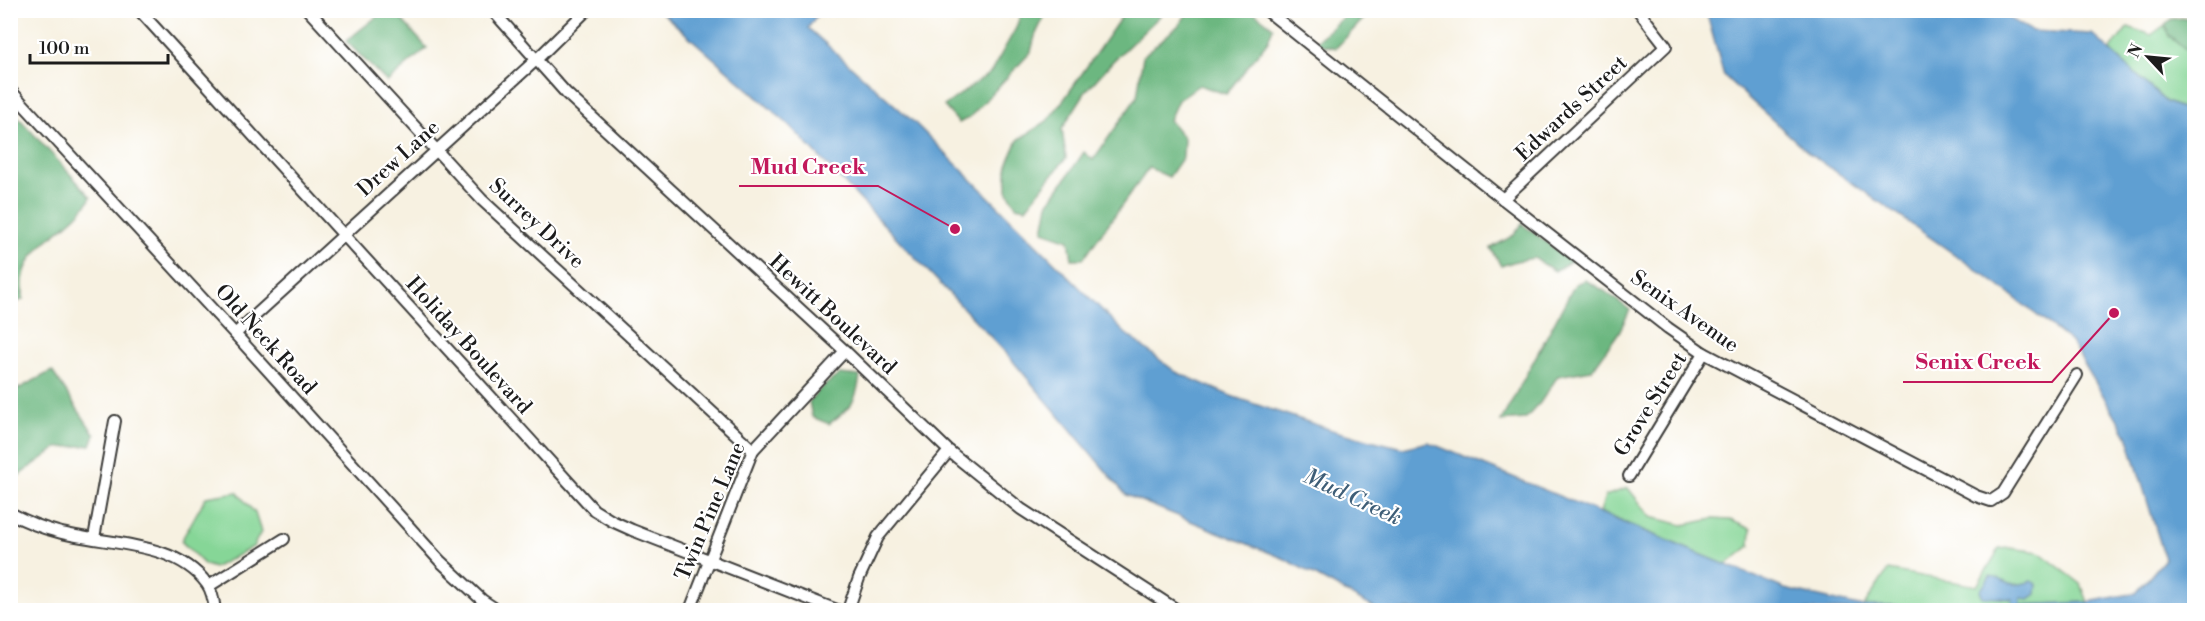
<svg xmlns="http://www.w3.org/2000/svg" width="2205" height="621" viewBox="0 0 2205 621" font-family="'Libre Bodoni',serif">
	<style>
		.green { fill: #86d697; stroke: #51795a; stroke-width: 1.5 }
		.forest { fill: #6cb780; stroke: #446a4e; stroke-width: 1.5 }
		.water { fill: #5f9fd2; stroke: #3e5e77; stroke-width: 1.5 }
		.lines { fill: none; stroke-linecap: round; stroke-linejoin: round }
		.minor-casing { stroke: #3d3c3a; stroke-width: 14 }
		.minor { stroke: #fff; stroke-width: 10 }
		.labels { text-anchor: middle; stroke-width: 4.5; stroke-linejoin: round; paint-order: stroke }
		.street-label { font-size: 21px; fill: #1c1c1c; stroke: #fff }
		.water-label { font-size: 22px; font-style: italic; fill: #3e5e77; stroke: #fff }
		.leader { fill: none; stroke: #c2185b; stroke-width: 2 }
		.callout-dot { fill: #c2185b; stroke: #fff; stroke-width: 2 }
		.callout-label { font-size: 22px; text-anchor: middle; font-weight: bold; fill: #c2185b; stroke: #fff; stroke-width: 4.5; stroke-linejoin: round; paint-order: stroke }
	</style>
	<rect width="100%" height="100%" fill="#fff"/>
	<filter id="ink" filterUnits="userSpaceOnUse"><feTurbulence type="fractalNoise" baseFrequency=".0167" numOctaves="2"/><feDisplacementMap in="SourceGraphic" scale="12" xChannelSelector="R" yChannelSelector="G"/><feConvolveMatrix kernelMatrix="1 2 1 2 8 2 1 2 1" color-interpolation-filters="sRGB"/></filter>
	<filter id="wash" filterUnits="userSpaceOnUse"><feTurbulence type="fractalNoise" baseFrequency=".008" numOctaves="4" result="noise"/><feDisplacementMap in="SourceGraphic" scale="24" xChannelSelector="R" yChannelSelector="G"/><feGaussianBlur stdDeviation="1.35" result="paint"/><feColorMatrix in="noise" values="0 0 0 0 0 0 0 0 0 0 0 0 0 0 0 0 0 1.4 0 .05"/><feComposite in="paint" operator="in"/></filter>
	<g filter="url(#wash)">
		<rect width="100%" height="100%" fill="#f7f1e1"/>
		<g class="green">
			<path d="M2165 25 2169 36 2194 57V113L2166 102 2110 50 2128 27 2151 35Z"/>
			<path d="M1628 488 1651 517 1683 525 1713 519 1730 520 1751 529 1750 546 1726 565 1600 512 1605 496Z"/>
			<path d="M237 492 255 513 261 532 253 547 214 568 205 565 181 541 206 497Z"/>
			<path d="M2010 548 2039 552 2081 584 2088 602 1967 607 1864 606 1888 570 1977 586 1999 549Z"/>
		</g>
		<g class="forest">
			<path d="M1022 10 1047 11 1035 36 1031 52 970 117 959 123 944 106 991 72 1016 28Z"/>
			<path d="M1126 10 1165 11 1113 61 1086 91 1062 129 1066 158 1026 208 1016 206 1007 190V165L1018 140 1047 121 1065 98Z"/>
			<path d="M384 11H394L427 48 387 82 346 41Z"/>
			<path d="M1189 11H1252L1273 27 1268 41 1226 94 1199 85 1178 100 1169 120 1184 138 1183 157 1169 177 1149 168 1083 259H1072L1069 240 1043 231 1048 204 1084 152 1093 160 1137 97 1143 56 1179 25Z"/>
			<path d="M1350 11H1371L1336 48 1314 43Z"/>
			<path d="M2181 18 2194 20V57L2169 36 2165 25 2171 19Z"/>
			<path d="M10 108 91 197C75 228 32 240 24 275 22 282 23 291 23 299L11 306Z"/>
			<path d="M1522 224 1571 261 1555 271 1534 258 1516 261 1501 266 1491 248 1514 235Z"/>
			<path d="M1585 280 1603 290 1630 310 1619 332 1592 370 1558 376 1540 403 1525 419 1501 421 1575 284Z"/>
			<path d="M52 371 95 435 91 445 57 448 11 481V386L18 389Z"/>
			<path d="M840 374 860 376C856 404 851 407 829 424L812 417 809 402 821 388Z"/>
		</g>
		<path class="water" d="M660 11H820L808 28 915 123 1125 333 1176 372 1231 396 1338 432 1403 448 1428 442 1785 589 1859 606 2013 605 2012 599 1983 597 1980 591 1990 576C2010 578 2007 590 2031 581L2037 584 2036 594 2029 599 2021 598V605L2088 602 2136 593 2165 559 2127 435 2071 342 1997 284 1809 153 1724 76 1706 11H1996L2032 31 2092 34 2166 102 2194 113V610H1378L1285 559 1126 495 1006 353 790 126Z"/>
	</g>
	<g filter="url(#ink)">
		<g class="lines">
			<g class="minor-casing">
				<g id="minor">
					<path d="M139 10 594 510 612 521 632 530 837 610"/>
					<path d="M308 10 482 200 753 450"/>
					<path d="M492 10 566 93 845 351 949 451 1021 509 1177 610"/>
					<path d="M1266 10 1503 199 1668 328 1704 353 1976 496 1991 501 2003 493 2077 375"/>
					<path d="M10 90 235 334 440 561 482 600 497 610"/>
					<path d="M1503 199 1666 46 1638 10"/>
					<path d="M235 334 536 60 587 10"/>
					<path d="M1629 476 1704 353"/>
					<path d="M10 513C25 521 42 528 58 532 105 545 175 540 207 584 212 591 214 602 215 610"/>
					<path d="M94 538 115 421"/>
					<path d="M209 586 284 539"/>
					<path d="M690 610 753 450 845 351"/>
					<path d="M848 610 859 578 878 537 949 451"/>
				</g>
			</g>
			<use href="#minor" class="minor"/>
		</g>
	</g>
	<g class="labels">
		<g class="street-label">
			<text transform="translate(1571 108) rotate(-43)" y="7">Edwards Street</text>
			<text transform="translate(398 158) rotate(-42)" y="7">Drew Lane</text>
			<text transform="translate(537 223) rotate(43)" y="7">Surrey Drive</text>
			<text transform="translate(1685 311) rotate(35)" y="7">Senix Avenue</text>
			<text transform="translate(833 314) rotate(43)" y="7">Hewitt Boulevard</text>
			<text transform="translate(266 339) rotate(48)" y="7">Old Neck Road</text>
			<text transform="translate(469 345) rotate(48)" y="7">Holiday Boulevard</text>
			<text transform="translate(1650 404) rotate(-58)" y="7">Grove Street</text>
			<text transform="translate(710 511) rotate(-67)" y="7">Twin Pine Lane</text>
		</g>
		<g class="water-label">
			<text transform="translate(1353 496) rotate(25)" y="8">Mud Creek</text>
		</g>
	</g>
	<path class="leader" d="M955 229L878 186H739M2114 313L2052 382H1903"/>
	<g class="callout-dot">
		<circle cx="955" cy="229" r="6"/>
		<circle cx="2114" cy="313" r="6"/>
	</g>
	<g class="callout-label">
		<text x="808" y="174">Mud Creek</text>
		<text x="1978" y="369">Senix Creek</text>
	</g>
	<rect width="2205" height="621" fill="none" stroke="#fff" stroke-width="36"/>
	<g transform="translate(2148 57) rotate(296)" stroke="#ffffff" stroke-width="4.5" paint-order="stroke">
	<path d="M0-4.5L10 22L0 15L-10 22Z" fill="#1c1c1c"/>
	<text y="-9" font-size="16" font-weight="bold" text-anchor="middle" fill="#1c1c1c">N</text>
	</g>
	<path d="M30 54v9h138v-9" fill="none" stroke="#1c1c1c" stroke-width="3"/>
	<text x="39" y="54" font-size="18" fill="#1c1c1c" stroke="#ffffff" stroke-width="4.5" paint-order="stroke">100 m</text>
</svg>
